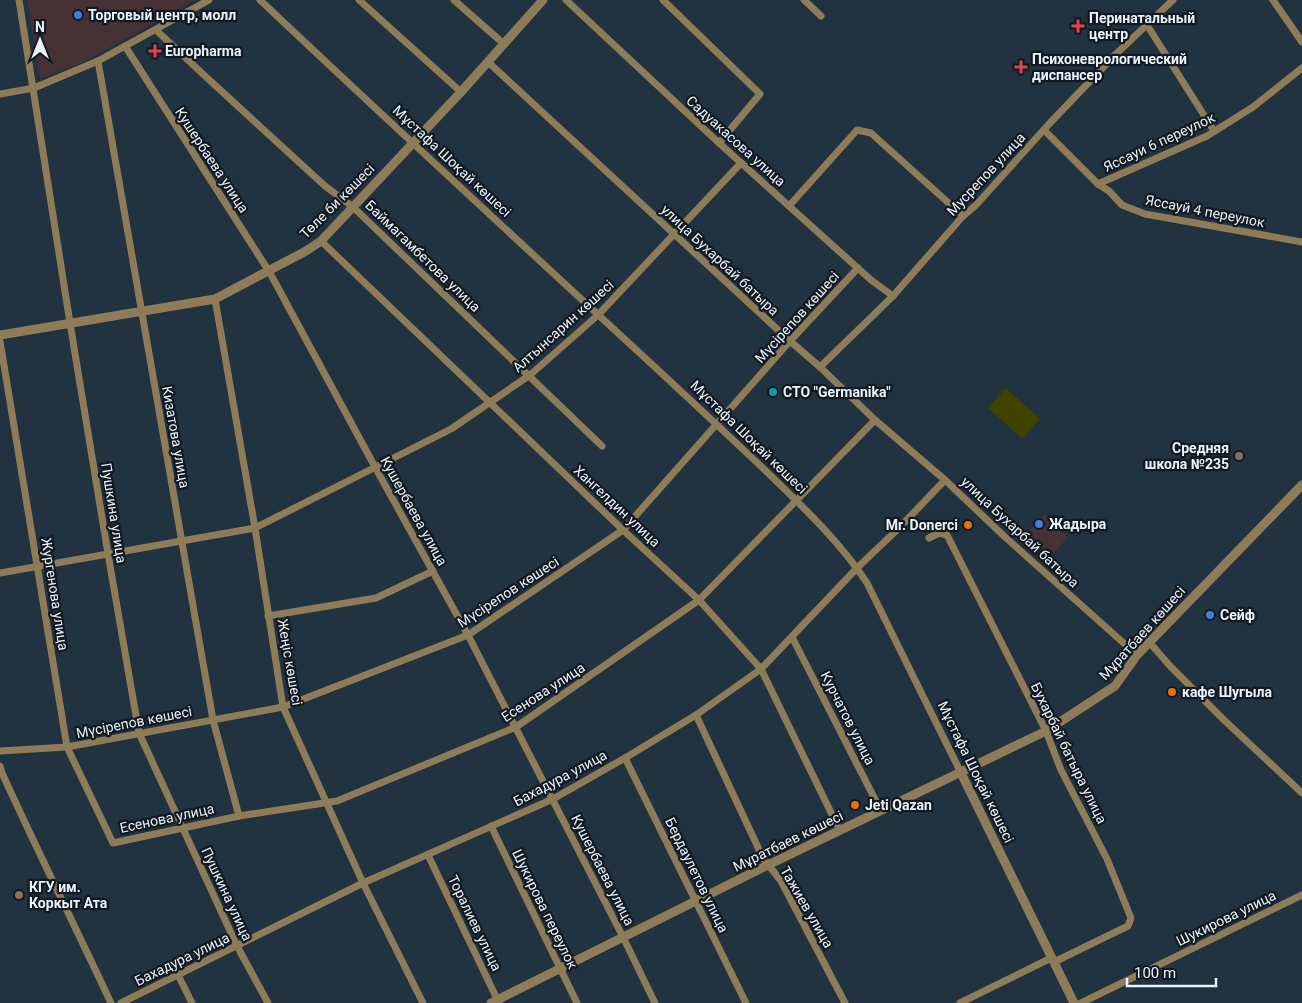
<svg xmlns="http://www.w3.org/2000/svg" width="1302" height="1003" viewBox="0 0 1302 1003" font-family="Roboto,sans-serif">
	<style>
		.commercial { fill: #463234 }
		.green { fill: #404200 }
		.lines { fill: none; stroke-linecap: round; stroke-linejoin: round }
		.minor { stroke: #8d7c57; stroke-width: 7 }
		.tertiary { stroke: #8d7c57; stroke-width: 9 }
		.shop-dot { fill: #3f7fe0; stroke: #121920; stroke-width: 2 }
		.health-dot { fill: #e0444e; stroke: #121920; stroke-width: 2 }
		.culture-dot { fill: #0f9aa8; stroke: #121920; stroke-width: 2 }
		.education-dot { fill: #8d6e63; stroke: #121920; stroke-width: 2 }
		.food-dot { fill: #e8710a; stroke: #121920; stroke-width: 2 }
		.labels { text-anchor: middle; stroke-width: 4.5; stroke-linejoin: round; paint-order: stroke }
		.poi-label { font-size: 14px; font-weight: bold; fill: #e9f3fd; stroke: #121920; text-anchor: start }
		.street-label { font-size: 14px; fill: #e9f3fd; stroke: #121920 }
	</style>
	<rect width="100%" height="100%" fill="#213240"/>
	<g class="commercial">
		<path d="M27 0H195L82 63 40 79Z"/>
		<path d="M1044 514 1068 537 1044 563 1038 558V554L1031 547 1027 548 1020 541Z"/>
	</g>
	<path class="green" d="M1006 388 1040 419 1022 439 988 408Z"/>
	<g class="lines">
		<g class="minor">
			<path d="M19 0 70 323 108 554 139 733 237 946 268 1003"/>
			<path d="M260 0C387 120 516 239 644 357 686 396 727 434 768 473 803 507 840 542 867 583L961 773"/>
			<path d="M359 0 461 92"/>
			<path d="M454 0 504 44"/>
			<path d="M566 0 719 143 871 280 893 296"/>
			<path d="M663 0 760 94 719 143"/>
			<path d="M804 0 821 16"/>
			<path d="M1273 0 1302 42"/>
			<path d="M1147 25 1214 131"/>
			<path d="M156 30 205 76 325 186 353 207 602 446"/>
			<path d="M125 46 270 273 375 467 468 635 623 937 655 1003"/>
			<path d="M98 61 213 720 239 816"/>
			<path d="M488 62 790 341 820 367 875 420 945 480 1005 537 1137 655"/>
			<path d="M0 94 34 88 98 61 209 0"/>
			<path d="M1044 130 1098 184 1109 191 1122 205 1145 214 1302 242"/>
			<path d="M1098 184 1207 136 1253 107 1302 68"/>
			<path d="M789 206 857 130 871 133 963 216"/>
			<path d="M321 241 623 530 699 600 761 669 840 831"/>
			<path d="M215 299 255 528 283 707 363 883 423 1003"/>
			<path d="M0 341 67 747 113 843 239 816 337 801 516 727 699 600 875 420"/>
			<path d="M820 367 893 296 963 216 976 205 1049 124 1116 54 1173 0"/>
			<path d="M929 538 939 533 947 535 1046 731 1061 770 1107 859 1131 918 1128 926 1054 962"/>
			<path d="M0 573 255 528 451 429 530 375 598 315 741 163"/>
			<path d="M268 616 376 598 433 571"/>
			<path d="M792 637 881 811"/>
			<path d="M1150 643 1170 666 1224 720 1302 793"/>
			<path d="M696 715 763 858 781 881 845 1003"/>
			<path d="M0 751 67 747 283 707 468 635 623 530 790 341 858 268"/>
			<path d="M625 758 746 1003"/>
			<path d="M0 766 2 773C37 850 75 926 111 1003"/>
			<path d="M491 826 577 1003"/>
			<path d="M428 855 499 1003"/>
			<path d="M178 975 192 1003"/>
			<path d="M121 1003 363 883 553 799 625 758 696 715 761 669 857 568 900 527 945 480"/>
			<path d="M960 1003 1051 958"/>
			<path d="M1081 1003 1302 895"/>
		</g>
		<g class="tertiary">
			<path d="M0 335 215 299 306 251 321 241 461 92 543 0"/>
			<path d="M961 773 1074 1003"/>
			<path d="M491 1003 768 865 1046 731 1115 686 1137 655 1302 485"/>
		</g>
	</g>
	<g class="shop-dot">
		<circle cx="78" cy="15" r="5"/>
		<circle cx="1039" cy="524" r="5"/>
		<circle cx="1210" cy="615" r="5"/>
	</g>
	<g class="health-dot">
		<path d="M1075.5 18.5h5v5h5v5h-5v5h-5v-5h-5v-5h5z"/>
		<path d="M152.5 43.5h5v5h5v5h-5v5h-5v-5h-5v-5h5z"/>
		<path d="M1018.5 59.5h5v5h5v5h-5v5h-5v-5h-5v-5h5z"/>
	</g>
	<circle class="culture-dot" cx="773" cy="392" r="5"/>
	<g class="education-dot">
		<circle cx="1239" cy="456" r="5"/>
		<circle cx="19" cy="895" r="5"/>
	</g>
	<g class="food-dot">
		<circle cx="968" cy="525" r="5"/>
		<circle cx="1172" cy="692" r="5"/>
		<circle cx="855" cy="805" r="5"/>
	</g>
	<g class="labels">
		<g class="poi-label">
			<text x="88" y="20">Торговый центр, молл</text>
			<text x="1089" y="23">Перинатальный<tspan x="1089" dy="16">центр</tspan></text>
			<text x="165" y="56">Europharma</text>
			<text x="1032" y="64">Психоневрологический<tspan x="1032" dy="16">диспансер</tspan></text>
			<text x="783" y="397">СТО "Germanika"</text>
			<text x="1229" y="453" text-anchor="end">Средняя<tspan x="1229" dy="16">школа №235</tspan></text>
			<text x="1049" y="529">Жадыра</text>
			<text x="958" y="530" text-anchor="end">Mr. Donerci</text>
			<text x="1220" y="620">Сейф</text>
			<text x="1182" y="697">кафе Шугыла</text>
			<text x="865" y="810">Jeti Qazan</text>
			<text x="29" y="892">КГУ им.<tspan x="29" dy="16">Коркыт Ата</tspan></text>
		</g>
		<g class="street-label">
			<text transform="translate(736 141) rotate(42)" y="5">Садуакасова улица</text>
			<text transform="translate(1159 142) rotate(-25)" y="5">Яссауи 6 переулок</text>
			<text transform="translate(212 160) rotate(57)" y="5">Кушербаева улица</text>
			<text transform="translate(452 161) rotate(43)" y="5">Мұстафа Шоқай көшесі</text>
			<text transform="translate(986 174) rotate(-47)" y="5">Мусрепов улица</text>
			<text transform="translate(337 201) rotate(-45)" y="5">Төле би көшесі</text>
			<text transform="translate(1205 211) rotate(11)" y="5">Яссауй 4 переулок</text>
			<text transform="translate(423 256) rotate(44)" y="5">Баймагамбетова улица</text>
			<text transform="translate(720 260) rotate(43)" y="5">улица Бухарбай батыра</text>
			<text transform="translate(797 317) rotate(-48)" y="5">Мүсірепов көшесі</text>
			<text transform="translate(563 326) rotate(-42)" y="5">Алтынсарин көшесі</text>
			<text transform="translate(176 437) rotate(80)" y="5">Кизатова улица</text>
			<text transform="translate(749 437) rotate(44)" y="5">Мұстафа Шоқай көшесі</text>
			<text transform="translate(617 506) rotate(43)" y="5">Хангелдин улица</text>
			<text transform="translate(414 511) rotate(61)" y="5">Кушербаева улица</text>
			<text transform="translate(114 513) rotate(81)" y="5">Пушкина улица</text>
			<text transform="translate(1020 532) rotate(43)" y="5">улица Бухарбай батыра</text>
			<text transform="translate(508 592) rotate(-33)" y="5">Мүсірепов көшесі</text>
			<text transform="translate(55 594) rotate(81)" y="5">Жургенова улица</text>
			<text transform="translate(1142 633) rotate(-48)" y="5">Мұратбаев көшесі</text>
			<text transform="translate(290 662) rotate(80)" y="5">Жеңіс көшесі</text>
			<text transform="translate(543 692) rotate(-33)" y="5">Есенова улица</text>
			<text transform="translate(848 718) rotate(63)" y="5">Курчатов улица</text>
			<text transform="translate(134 722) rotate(-11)" y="5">Мүсірепов көшесі</text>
			<text transform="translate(1069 753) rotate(64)" y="5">Бухарбай батыра улица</text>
			<text transform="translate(976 772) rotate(64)" y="5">Мұстафа Шоқай көшесі</text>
			<text transform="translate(560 778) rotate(-28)" y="5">Бахадура улица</text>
			<text transform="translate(167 818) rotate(-12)" y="5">Есенова улица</text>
			<text transform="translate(788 841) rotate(-26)" y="5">Мұратбаев көшесі</text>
			<text transform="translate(603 870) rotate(63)" y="5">Кушербаева улица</text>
			<text transform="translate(697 875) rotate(64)" y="5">Бердаулетов улица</text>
			<text transform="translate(227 894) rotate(65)" y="5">Пушкина улица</text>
			<text transform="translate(807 907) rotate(60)" y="5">Тажиев улица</text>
			<text transform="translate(545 909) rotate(64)" y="5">Шукирова переулок</text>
			<text transform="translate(1226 918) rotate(-26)" y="5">Шукирова улица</text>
			<text transform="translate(475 923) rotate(64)" y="5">Торалиев улица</text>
			<text transform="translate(182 959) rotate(-26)" y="5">Бахадура улица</text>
		</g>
	</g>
	<g transform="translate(40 40)" stroke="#121920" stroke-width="4" paint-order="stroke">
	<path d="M0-4L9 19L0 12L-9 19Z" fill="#e9f3fd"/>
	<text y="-8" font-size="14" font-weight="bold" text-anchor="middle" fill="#e9f3fd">N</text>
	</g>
	<path d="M1127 978v8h89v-8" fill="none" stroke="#e9f3fd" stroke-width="2.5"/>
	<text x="1134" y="978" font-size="15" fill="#e9f3fd" stroke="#121920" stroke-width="4" paint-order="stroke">100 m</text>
</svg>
